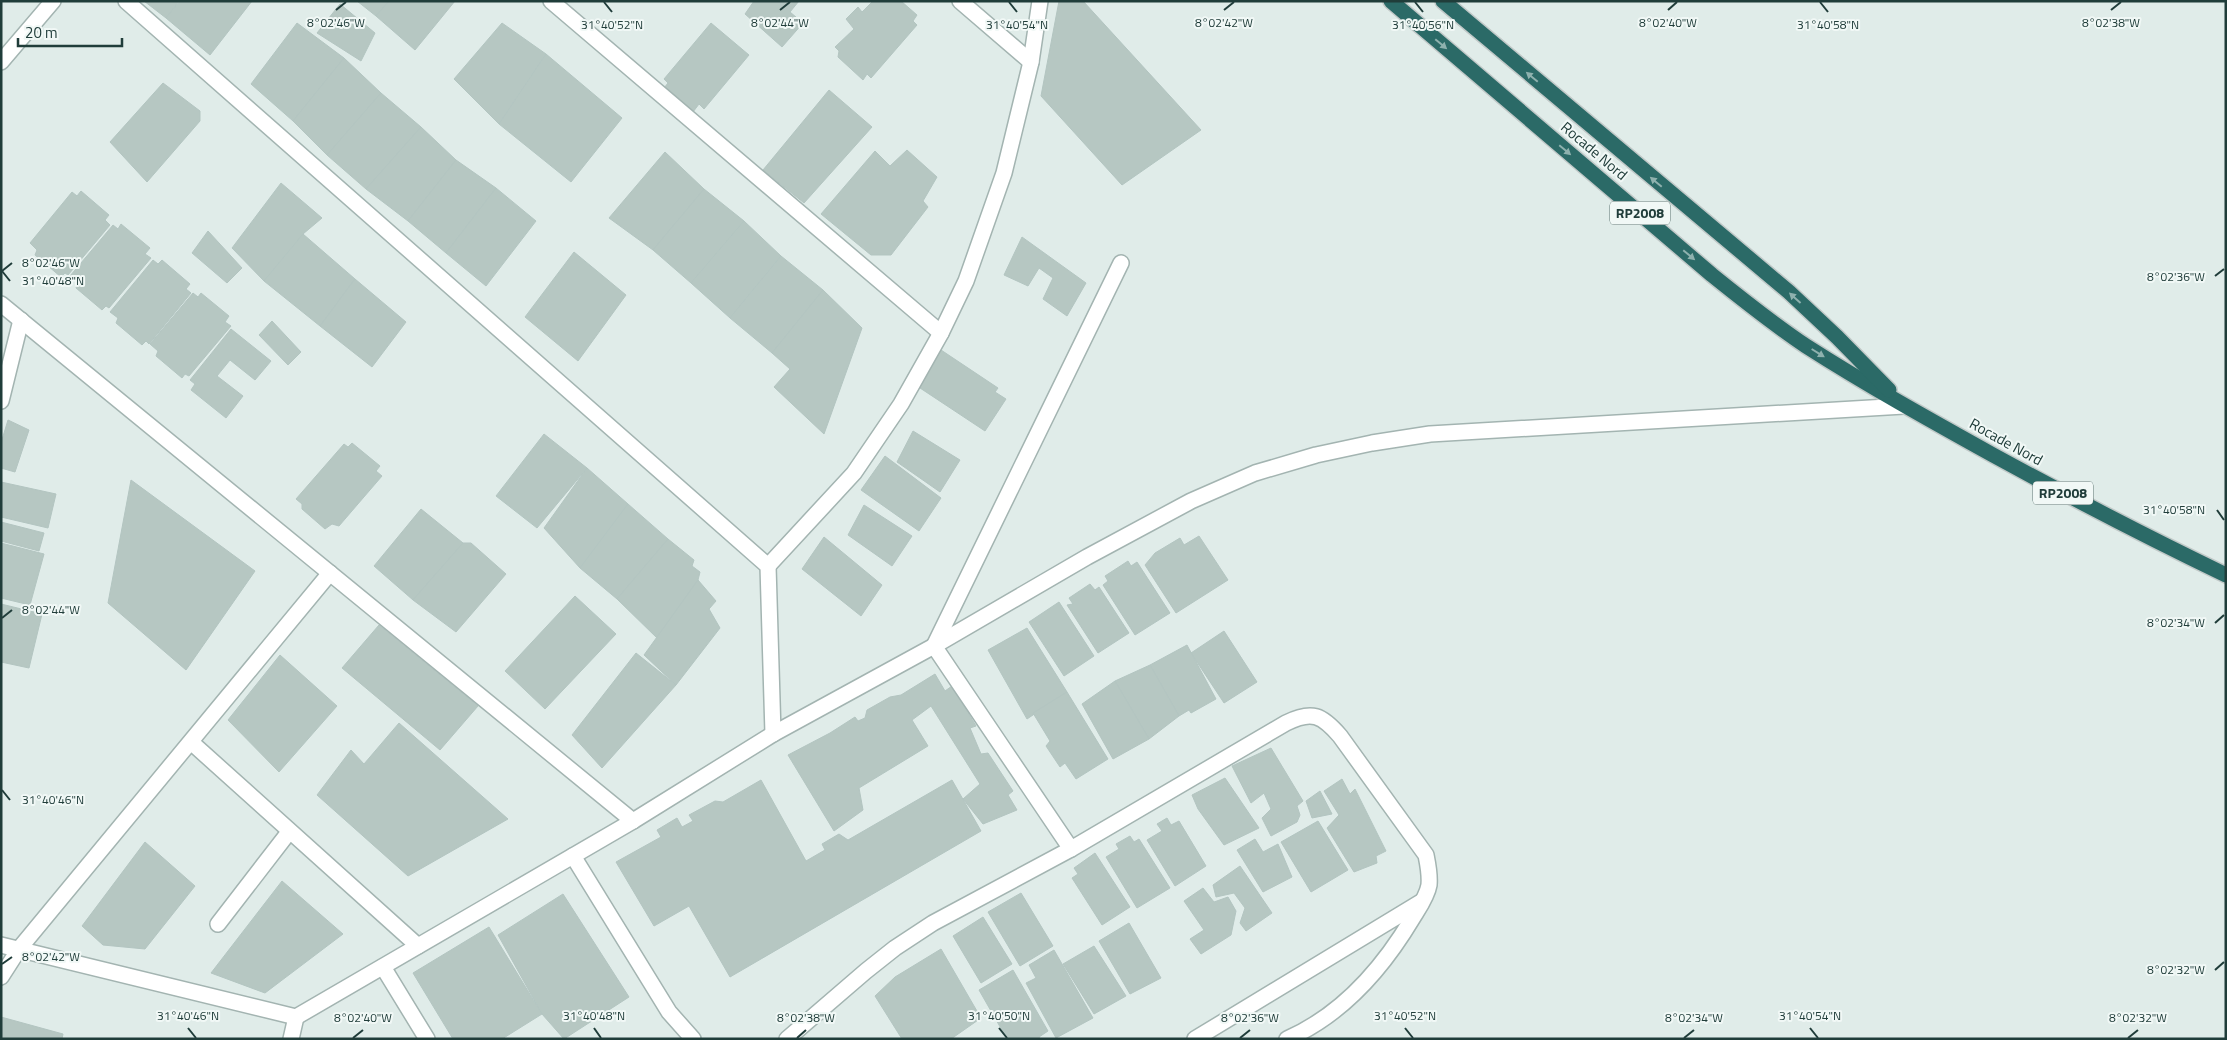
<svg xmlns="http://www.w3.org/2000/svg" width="2227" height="1040" viewBox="0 0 2227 1040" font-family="'Titillium Web',sans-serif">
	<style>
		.building { fill: #b6c7c2; stroke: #b3c5c1 }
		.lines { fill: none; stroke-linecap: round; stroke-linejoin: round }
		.lane-casing { stroke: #a3b4b1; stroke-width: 18 }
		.street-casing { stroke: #a3b4b1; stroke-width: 18 }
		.highway-casing { stroke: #c1c9c8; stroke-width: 18 }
		.lane { stroke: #fff; stroke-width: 15 }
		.street { stroke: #fff; stroke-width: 15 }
		.highway { stroke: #2b6a67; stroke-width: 15 }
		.oneway { fill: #8eb1ae }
		.ticks { fill: none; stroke: #203d3a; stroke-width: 2 }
		.labels { text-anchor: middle; stroke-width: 4; stroke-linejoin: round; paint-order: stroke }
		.shield { fill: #f1f8f6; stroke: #5f7572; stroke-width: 1 }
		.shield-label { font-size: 14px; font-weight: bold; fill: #203d3a }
		.street-label { font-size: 15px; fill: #203d3a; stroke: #f1f8f6 }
		.ticks-label { font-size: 12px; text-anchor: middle; fill: #203d3a; stroke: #f1f8f6; stroke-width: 4; stroke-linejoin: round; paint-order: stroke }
	</style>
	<rect width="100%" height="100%" fill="#e0ece9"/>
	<g class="building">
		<path d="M144 1H179L166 18Z"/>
		<path d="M180 1H252L210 55 166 18Z"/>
		<path d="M357 1H389L376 16Z"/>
		<path d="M389 1H455L415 50 376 16Z"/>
		<path d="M754 1H799L790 12 803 23 782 47 745 14Z"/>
		<path d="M873 1H901L917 15 913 21 917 25 871 78 867 74 863 80 838 57 839 51 835 47 854 29 846 19 858 7 862 12Z"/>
		<path d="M1059 1H1083L1201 130 1122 185 1041 96Z"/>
		<path d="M340 4 375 33 361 61 317 33Z"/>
		<path d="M297 23 344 58 293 121 251 84Z"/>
		<path d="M502 23 546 54 499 124 454 79Z"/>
		<path d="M711 23 749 55 704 109 699 104 693 112 664 88 668 83 664 79Z"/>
		<path d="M546 54 622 118 571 182 499 124Z"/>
		<path d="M344 58 381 93 327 155 293 121Z"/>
		<path d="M163 83 200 111V121L147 182 110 142Z"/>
		<path d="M829 90 872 127 804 203 763 170Z"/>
		<path d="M381 93 421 127 366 189 327 155Z"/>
		<path d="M421 127 456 160 408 221 366 189Z"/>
		<path d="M907 150 937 177 923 201 928 207 891 255H871L821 214 875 151 890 166Z"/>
		<path d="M665 152 704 189 653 250 609 218Z"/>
		<path d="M456 160 496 188 446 253 408 221Z"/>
		<path d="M281 183 322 218 303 234 264 281 232 248Z"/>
		<path d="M496 188 536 221 486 286 446 253Z"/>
		<path d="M704 189 744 221 691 283 653 250Z"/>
		<path d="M81 191 109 215 105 220 110 225 68 275 65 273 61 277 35 255 37 250 30 243 72 192 77 196Z"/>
		<path d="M744 221 781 256 730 318 691 283Z"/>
		<path d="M121 224 150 248 145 254 151 258 109 308 106 306 102 310 76 288 78 283 70 276 113 225 118 229Z"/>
		<path d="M208 231 242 268 227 283 192 253Z"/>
		<path d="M303 234 355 279 320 326 264 281Z"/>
		<path d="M1022 237 1086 283 1067 316 1043 299 1053 278 1039 268 1028 286 1004 275Z"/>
		<path d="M574 252 626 295 578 361 525 317Z"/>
		<path d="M781 256 823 290 772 353 730 318Z"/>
		<path d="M153 260 158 264 162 260 190 284 186 289 191 293 149 344 146 341 142 345 116 323 118 318 110 312Z"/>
		<path d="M355 279 406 322 372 367 320 326Z"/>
		<path d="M823 290 862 328 824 434 774 387 790 369 772 353Z"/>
		<path d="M193 293 198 297 201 293 229 316 225 322 231 326 189 376 185 374 182 378 156 356 158 351 150 344Z"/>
		<path d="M272 321 301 352 288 365 259 335Z"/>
		<path d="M231 329 271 361 255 380 230 360 217 376 243 396 226 418 191 390 195 384 190 380Z"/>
		<path d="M941 350 998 388 995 392 1006 399 985 431 917 386Z"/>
		<path d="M8 420 29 430 15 472 1 468V443Z"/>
		<path d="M913 431 960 460 940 492 897 462Z"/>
		<path d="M544 434 587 468 537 528 496 496Z"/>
		<path d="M352 443 380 466 376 471 382 476 339 526 332 524 325 529 302 509V504L296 499 344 444 348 447Z"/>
		<path d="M885 456 941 498 919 531 861 490Z"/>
		<path d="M587 468 628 504 580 568 544 528Z"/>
		<path d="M131 480 255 571 186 670 108 603Z"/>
		<path d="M1 482 56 494 48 528 1 517Z"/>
		<path d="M628 504 668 539 617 599 580 568Z"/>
		<path d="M864 505 912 536 892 566 848 535Z"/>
		<path d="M421 509 463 543 413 600 374 566Z"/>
		<path d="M1 522 44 533 39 551 1 541Z"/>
		<path d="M1199 536 1228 580 1176 613 1145 565 1155 553 1180 538 1184 545Z"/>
		<path d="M824 537 882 585 861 616 802 569Z"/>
		<path d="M668 539 694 560 692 566 700 572 698 580 657 638 617 599Z"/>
		<path d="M1 543 44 554 30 605 1 598Z"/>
		<path d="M463 543H471L506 574 456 632 413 600Z"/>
		<path d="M1128 561 1131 566 1137 562 1170 613 1135 635 1103 585 1108 581 1105 576Z"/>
		<path d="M698 580 716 601 709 609 720 628 676 685 644 655Z"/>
		<path d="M1090 584 1095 590 1099 587 1129 633 1098 653 1067 605 1073 604 1069 598Z"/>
		<path d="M575 596 616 634 545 709 505 671Z"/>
		<path d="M1059 602 1094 656 1064 676 1029 622Z"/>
		<path d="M1 604 42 614 29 668 1 662Z"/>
		<path d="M379 625 478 706 440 750 342 668Z"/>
		<path d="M1027 628 1067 692 1027 719 988 650Z"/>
		<path d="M1224 631 1257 682 1224 703 1191 653Z"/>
		<path d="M1187 645 1216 699 1191 713 1189 710 1179 716 1150 665Z"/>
		<path d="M636 653 676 685 602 768 572 735Z"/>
		<path d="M280 655 337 706 279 772 228 720Z"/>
		<path d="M1150 665 1179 716 1149 739 1115 681Z"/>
		<path d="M935 674 945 691 952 686 976 726 970 728 981 754 988 753 1013 791 1008 795 1017 810 983 824 963 799 980 784 931 706 912 720 928 746 859 788 863 810 834 831 788 755 830 733 855 717 858 721 865 718 867 710 890 697 901 695Z"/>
		<path d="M1115 681 1149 739 1113 759 1082 704Z"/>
		<path d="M1067 692 1108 759 1076 779 1065 763 1060 767 1046 746 1050 741 1033 713Z"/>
		<path d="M399 723 508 819 408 876 317 795 351 750 364 764Z"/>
		<path d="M1271 748 1303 801 1297 806 1300 815 1297 822 1271 836 1262 818 1271 809 1264 793 1251 803 1232 766Z"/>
		<path d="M1225 778 1259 828 1224 845 1198 809 1192 795Z"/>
		<path d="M1342 779 1350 794 1355 789 1386 851 1376 856 1377 863 1354 872 1327 828 1339 815 1324 791Z"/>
		<path d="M761 780 806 861 825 850 822 844 839 834 848 840 952 780 981 831 730 977 689 906 654 926 616 862 661 837 657 830 677 818 682 827 693 821 689 815 715 801 723 802Z"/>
		<path d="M1320 791 1332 814 1312 818 1306 801Z"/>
		<path d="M1167 818 1171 825 1179 821 1206 866 1175 886 1147 840 1162 831 1157 824Z"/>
		<path d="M1318 821 1348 870 1311 892 1281 842Z"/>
		<path d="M1130 836 1134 842 1139 839 1170 888 1137 908 1106 857 1119 849 1116 844Z"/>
		<path d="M1255 839 1263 852 1278 844 1292 877 1263 892 1237 850Z"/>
		<path d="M145 842 195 886 145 949 103 945 82 926Z"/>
		<path d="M1095 853 1130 907 1102 925 1072 878 1078 874 1074 868Z"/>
		<path d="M1240 866 1272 913 1246 931 1240 923 1245 908 1234 893 1216 897 1213 885Z"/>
		<path d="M282 881 343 934 265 993 211 973Z"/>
		<path d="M1203 888 1214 902 1228 897 1236 911 1231 935 1201 954 1190 939 1204 930 1184 901Z"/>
		<path d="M1021 893 1053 946 1020 966 988 912Z"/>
		<path d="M563 894 629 997 564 1039 542 1014 498 935Z"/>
		<path d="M983 917 1012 964 981 983 953 936Z"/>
		<path d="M1129 923 1161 978 1130 994 1099 941Z"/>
		<path d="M489 927 542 1014 502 1039H453L413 973Z"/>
		<path d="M1094 946 1126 996 1094 1014 1063 964Z"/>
		<path d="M941 949 981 1018 951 1039H902L875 996 895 977Z"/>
		<path d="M1054 950 1093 1018 1056 1038 1026 983 1036 978 1029 965Z"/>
		<path d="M1013 970 1048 1031 1039 1037 1040 1039H1007L979 990Z"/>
		<path d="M1 1017 63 1034 62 1039H1Z"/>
	</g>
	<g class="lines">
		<g class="lane-casing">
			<g id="lane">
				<path d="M218 924 289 832"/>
				<path d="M1195 1039 1421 902"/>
			</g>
		</g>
		<g class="street-casing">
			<g id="street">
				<path d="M126 1 768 566 773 734"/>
				<path d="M551 1 941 333"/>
				<path d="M960 1 1031 62"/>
				<path d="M1 62 53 1"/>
				<path d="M1 304 633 821"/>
				<path d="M1 401 21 320"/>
				<path d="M768 566 854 473 901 404 941 333 966 281 1004 173 1031 62 1040 1"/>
				<path d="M191 742 418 946"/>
				<path d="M1071 849 934 646 1121 263"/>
				<path d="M573 856 669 1012 693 1039"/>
				<path d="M1 945 296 1017 633 821 773 734 934 646 1087 557 1191 501 1255 473 1316 455 1372 443 1430 434 1904 406"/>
				<path d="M383 967 427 1039"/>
				<path d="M1 977 19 949 330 573"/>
				<path d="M291 1039 296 1017"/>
				<path d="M787 1039 866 971 895 948 933 923 1071 849 1286 723C1312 710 1322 715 1340 736L1426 855C1428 865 1430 874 1429 885 1427 897 1418 909 1412 919 1382 969 1342 1015 1287 1039"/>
			</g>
		</g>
		<g class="highway-casing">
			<g id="highway">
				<path d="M1391 1 1712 275C1743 300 1773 324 1806 346 1867 385 1930 420 1993 455 2070 497 2147 537 2226 575"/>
				<path d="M1443 1 1789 292 1837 337 1889 390"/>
			</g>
		</g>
		<use href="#lane" class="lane"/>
		<use href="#street" class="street"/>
		<use href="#highway" class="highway"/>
	</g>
	<defs><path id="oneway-solid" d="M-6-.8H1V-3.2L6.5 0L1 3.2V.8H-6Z" transform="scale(1.25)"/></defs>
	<g class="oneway">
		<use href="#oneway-solid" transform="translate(1441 44) rotate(40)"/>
		<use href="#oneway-solid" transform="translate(1532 77) rotate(-140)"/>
		<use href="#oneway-solid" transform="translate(1565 150) rotate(40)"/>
		<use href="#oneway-solid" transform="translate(1656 182) rotate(-140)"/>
		<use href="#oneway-solid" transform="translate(1689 255) rotate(40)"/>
		<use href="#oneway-solid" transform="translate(1795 298) rotate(-138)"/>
		<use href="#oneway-solid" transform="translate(1818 353) rotate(32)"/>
	</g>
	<path class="ticks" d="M604 2 612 12M1009 2 1017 12M1415 2 1423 12M1820 2 1828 12M336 10 346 2M780 10 790 2M1224 10 1234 2M1668 10 1677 2M2111 10 2121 2M2 271 12 263M2 271 10 281M2215 276 2224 269M2217 510 2224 520M2 618 12 610M2215 623 2224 615M2 790 10 800M2 964 12 957M2215 970 2224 962M188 1028 196 1038M594 1028 601 1038M999 1028 1007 1038M1405 1028 1413 1038M1810 1028 1818 1038M353 1038 363 1030M797 1038 806 1030M1240 1038 1250 1030M1684 1038 1694 1030M2128 1038 2138 1030"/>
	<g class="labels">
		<g class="shield">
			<rect x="1610" y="201.5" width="60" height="23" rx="4"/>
			<rect x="2033" y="481.5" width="60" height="23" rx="4"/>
		</g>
		<g class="shield-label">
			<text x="1640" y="218">RP2008</text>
			<text x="2063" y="498">RP2008</text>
		</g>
		<g class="street-label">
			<text transform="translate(1594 151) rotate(40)" y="5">Rocade Nord</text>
			<text transform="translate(2006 442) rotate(29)" y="5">Rocade Nord</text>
		</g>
	</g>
	<g class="ticks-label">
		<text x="336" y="27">8°02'46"W</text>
		<text x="780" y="27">8°02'44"W</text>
		<text x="1224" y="27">8°02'42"W</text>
		<text x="1668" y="27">8°02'40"W</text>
		<text x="2111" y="27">8°02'38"W</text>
		<text x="1828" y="29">31°40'58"N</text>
		<text x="612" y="29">31°40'52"N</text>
		<text x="1017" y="29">31°40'54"N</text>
		<text x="1423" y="29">31°40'56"N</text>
		<text x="51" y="267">8°02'46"W</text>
		<text x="2176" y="281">8°02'36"W</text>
		<text x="53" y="285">31°40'48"N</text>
		<text x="2174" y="514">31°40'58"N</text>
		<text x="51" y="614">8°02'44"W</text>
		<text x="2176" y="627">8°02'34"W</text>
		<text x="53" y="804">31°40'46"N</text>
		<text x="51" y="961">8°02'42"W</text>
		<text x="2176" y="974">8°02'32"W</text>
		<text x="188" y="1020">31°40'46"N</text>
		<text x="594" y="1020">31°40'48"N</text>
		<text x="999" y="1020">31°40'50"N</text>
		<text x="1405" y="1020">31°40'52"N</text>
		<text x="1810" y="1020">31°40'54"N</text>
		<text x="363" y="1022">8°02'40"W</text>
		<text x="806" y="1022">8°02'38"W</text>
		<text x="1250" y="1022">8°02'36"W</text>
		<text x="1694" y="1022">8°02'34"W</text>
		<text x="2138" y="1022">8°02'32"W</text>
	</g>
	<rect width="2227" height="1040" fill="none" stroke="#203d3a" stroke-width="5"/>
	<path d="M18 38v8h104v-8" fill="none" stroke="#203d3a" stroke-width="2.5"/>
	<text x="25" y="38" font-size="15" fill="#203d3a" stroke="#f1f8f6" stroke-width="4" paint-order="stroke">20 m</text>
</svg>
